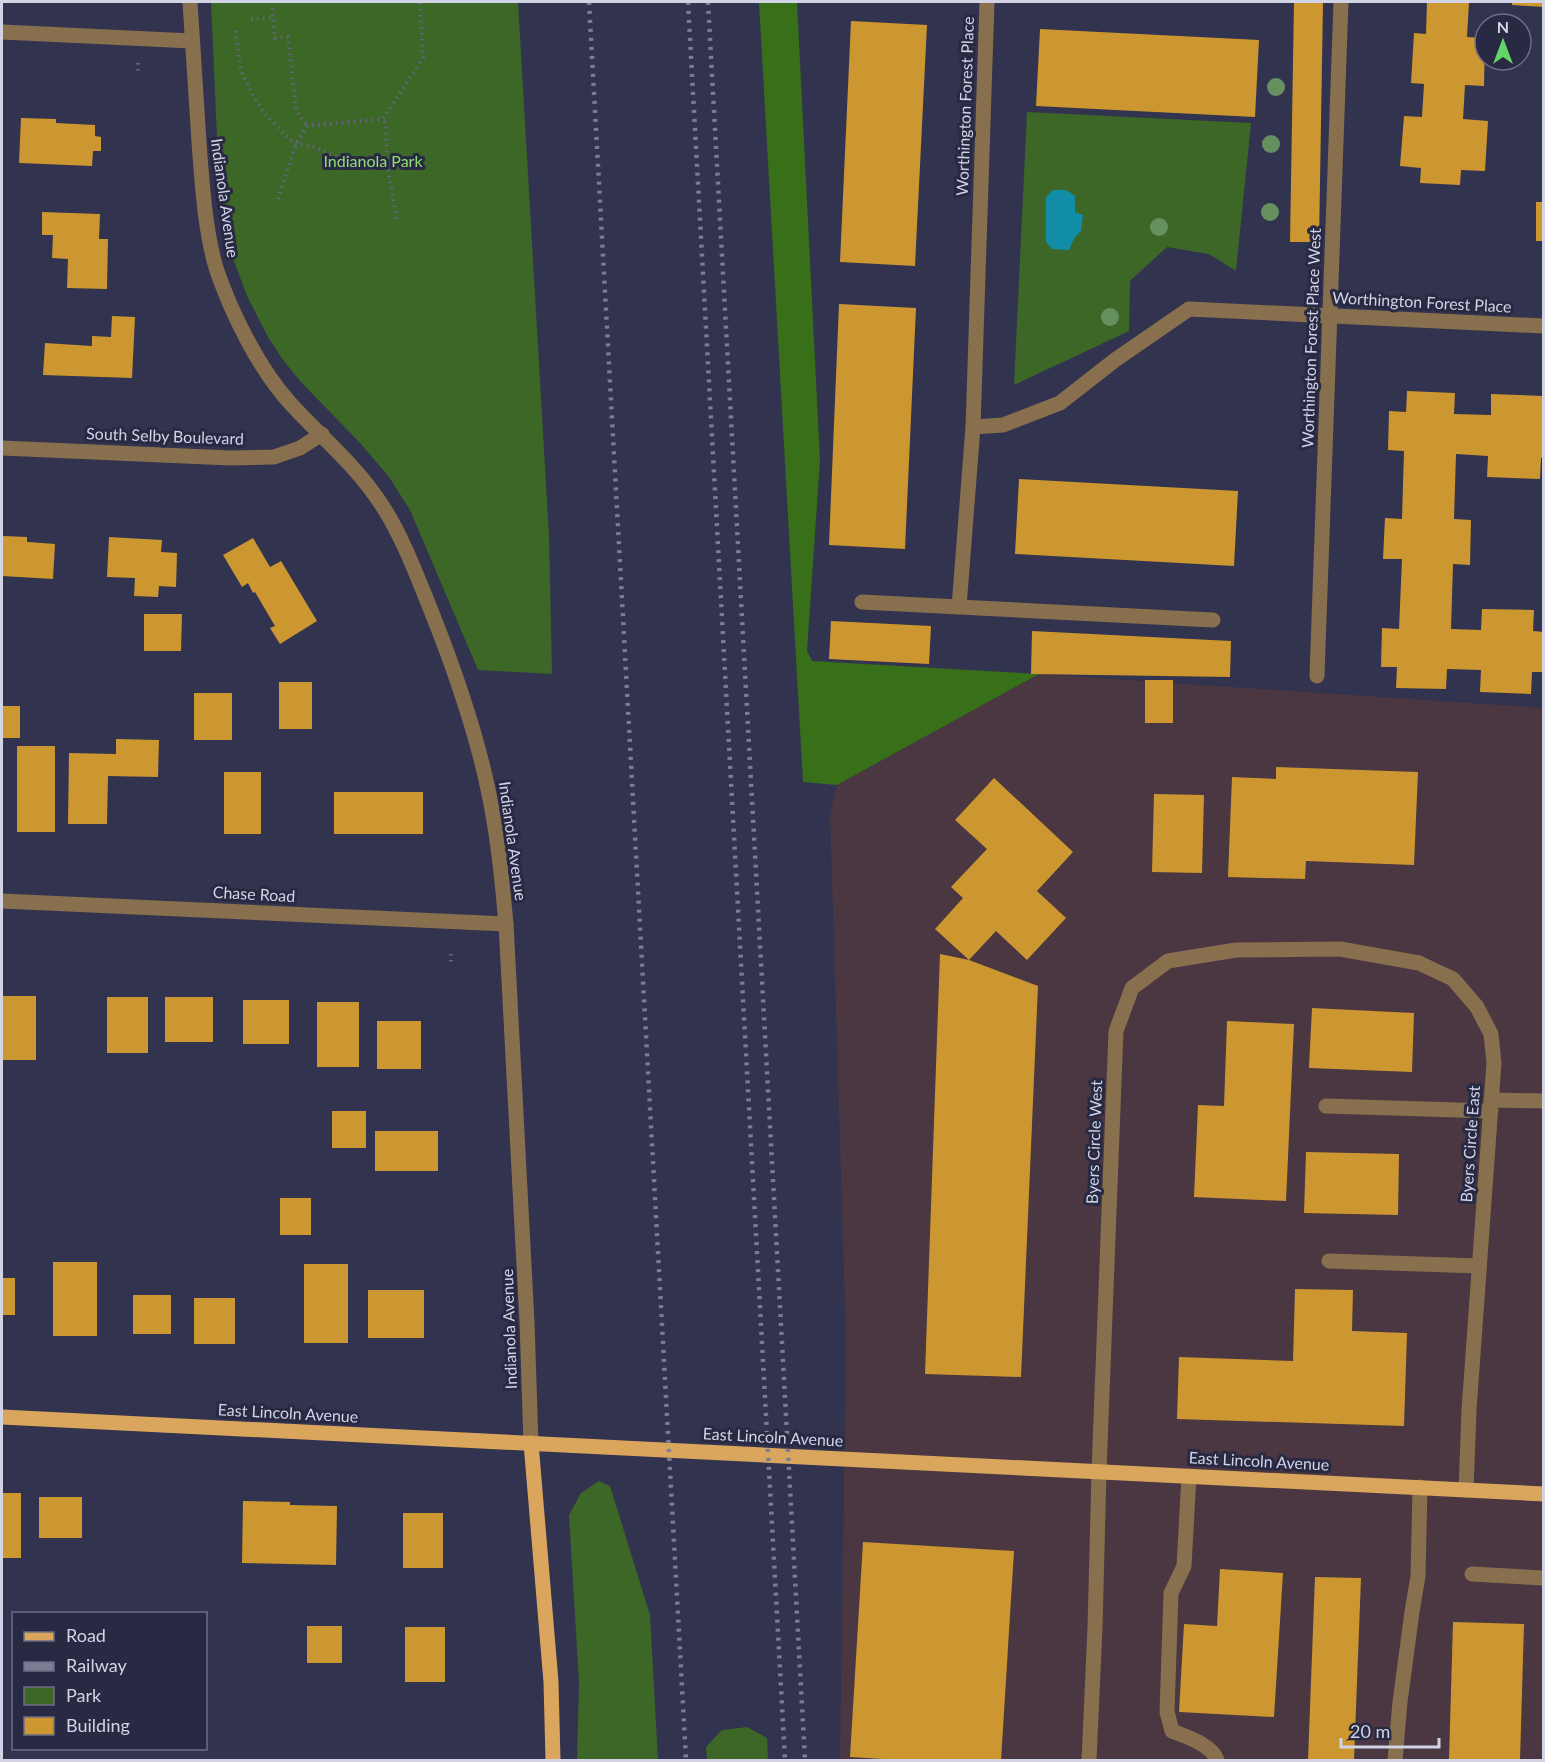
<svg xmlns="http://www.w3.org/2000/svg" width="1545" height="1762" viewBox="0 0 1545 1762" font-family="Lato,sans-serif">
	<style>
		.commercial { fill: #4a3741 }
		.green { fill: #3c6727 }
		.forest { fill: #386f19 }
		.water { fill: #128da8 }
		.building { fill: #cc9731 }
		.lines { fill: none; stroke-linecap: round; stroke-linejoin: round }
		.path { stroke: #64657d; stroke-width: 4; stroke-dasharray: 1.5 4.5; stroke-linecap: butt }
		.minor { stroke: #886f4d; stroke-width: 15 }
		.major { stroke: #daa55c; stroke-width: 15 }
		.rail { stroke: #7c7d94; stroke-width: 4.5; stroke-dasharray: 3 6; stroke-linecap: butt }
		.tree { fill: #679061 }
		.labels { text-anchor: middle; stroke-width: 6; stroke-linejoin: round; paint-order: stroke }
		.street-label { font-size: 16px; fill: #d2d4e6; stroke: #282943 }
		.park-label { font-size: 16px; fill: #93dd71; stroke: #282943 }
	</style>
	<rect width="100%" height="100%" fill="#32334e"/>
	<path class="commercial" d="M1039 674 1543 708V1760H840L846 1342 830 814 837 785Z"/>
	<g class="green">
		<path d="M211 2H518L549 536 552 674 478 670 410 510 389 477 361 444 300 381 283 360 268 337 247 296 231 253 219 183Z"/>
		<path d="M1027 112 1251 123 1236 271 1209 254 1167 247 1130 281 1129 331 1014 385Z"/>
		<path d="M599 1481 610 1486 650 1615 658 1760H577L579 1682 569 1515 581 1493Z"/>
		<path d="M747 1727 767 1738 768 1760H707L706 1747 722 1730Z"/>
	</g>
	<path class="forest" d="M759 2H797L820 460 807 651 812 661 1039 674 837 785 803 782Z"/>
	<path class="water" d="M1053 190H1066L1075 196V212L1083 215 1081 231 1075 237 1069 250 1052 249 1046 242V197Z"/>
	<g class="building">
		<path d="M1294 2H1323L1319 242H1290Z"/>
		<path d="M1427 2H1469L1467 37 1485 38 1484 86 1465 85 1463 119 1488 121 1485 171 1461 170 1460 185 1420 183 1421 168 1400 166 1404 116 1422 117 1424 84 1411 83 1414 33 1426 34Z"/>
		<path d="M1512 2H1544V7L1512 5Z"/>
		<path d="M851 21 927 25 915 266 840 262Z"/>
		<path d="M1040 29 1259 40 1255 117 1036 106Z"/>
		<path d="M21 118 56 119V123L95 125V136L101 137V151H93L92 166 19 163Z"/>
		<rect x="1536" y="202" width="8" height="39"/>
		<path d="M42 212 100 214 99 239H108L107 289 67 288 68 259 52 258 53 235H42Z"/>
		<path d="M839 304 916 308 905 549 829 545Z"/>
		<path d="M112 316 135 317 132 378 43 375 45 343 92 346V336L111 337Z"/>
		<path d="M1407 391 1455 393 1454 414 1491 415V394L1543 396 1544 458H1541L1540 479 1487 477 1488 456 1456 454 1454 519 1471 520 1470 565 1453 564 1451 629 1481 630 1482 609 1534 610 1533 631 1544 632V672H1532L1531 694 1480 692 1481 670 1447 669 1446 689 1396 688 1397 667H1381L1382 628 1399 629 1402 559H1383L1385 518 1402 519 1404 451 1388 450 1389 411 1406 412Z"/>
		<path d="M1019 479 1238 491 1234 566 1015 554Z"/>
		<path d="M3 536 27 537V542H29L55 544 53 579 2 576Z"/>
		<path d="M109 537 162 540 161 552 177 553 176 587 159 586 158 597 134 596 135 578 107 577Z"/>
		<path d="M253 538 270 567 281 561 317 621 280 644 270 628 275 626 255 592 253 593 248 583 242 587 223 555Z"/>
		<path d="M144 614H182L181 651H144Z"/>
		<path d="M831 621 931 626 929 664 829 659Z"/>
		<path d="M1032 631 1231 641 1230 677 1031 674Z"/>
		<rect x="1145" y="680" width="28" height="43"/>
		<rect x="279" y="682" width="33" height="47"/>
		<rect x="194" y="693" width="38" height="47"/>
		<rect x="2" y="706" width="18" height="32"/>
		<path d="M116 739 159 740 158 777 108 776 107 824H68L69 753 116 754Z"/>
		<rect x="17" y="746" width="38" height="86"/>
		<path d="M1276 767 1418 772 1414 865 1306 861 1305 879 1228 877 1232 777 1276 779Z"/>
		<rect x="224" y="772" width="37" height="62"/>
		<path d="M994 778 1073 852 1037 891 1066 918 1027 960 996 931 969 960 935 929 963 898 951 887 987 849 955 820Z"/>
		<rect x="334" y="792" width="89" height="42"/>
		<path d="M1154 794 1204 795 1202 873 1152 872Z"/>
		<path d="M940 954 969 960 1038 986 1021 1377 925 1374Z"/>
		<rect x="2" y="996" width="34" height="64"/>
		<rect x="107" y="997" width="41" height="56"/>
		<rect x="165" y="997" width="48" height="45"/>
		<rect x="243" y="1000" width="46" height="44"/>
		<rect x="317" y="1002" width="42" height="65"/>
		<path d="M1312 1008 1414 1013 1412 1072 1309 1068Z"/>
		<rect x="377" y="1021" width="44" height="48"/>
		<path d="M1227 1021 1294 1024 1286 1201 1194 1197 1198 1105 1224 1106Z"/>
		<rect x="332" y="1111" width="34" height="37"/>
		<rect x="375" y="1131" width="63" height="40"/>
		<path d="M1306 1152 1399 1154 1398 1215 1304 1213Z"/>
		<rect x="280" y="1198" width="31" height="37"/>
		<rect x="53" y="1262" width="44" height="74"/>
		<rect x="304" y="1264" width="44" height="79"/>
		<rect x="2" y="1278" width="13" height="37"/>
		<path d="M1295 1289 1353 1290 1352 1331 1407 1333 1404 1426 1177 1419 1179 1357 1293 1361Z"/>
		<rect x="368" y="1290" width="56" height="48"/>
		<rect x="133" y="1295" width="38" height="39"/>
		<rect x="194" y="1298" width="41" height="46"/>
		<rect x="2" y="1493" width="19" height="65"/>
		<rect x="39" y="1497" width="43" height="41"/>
		<path d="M243 1501 290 1502V1505L337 1506 336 1565 242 1563Z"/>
		<rect x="403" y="1513" width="40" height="55"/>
		<path d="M863 1542 1014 1551 1001 1760H900L850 1757Z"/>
		<path d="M1220 1569 1283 1573 1274 1717 1179 1712 1184 1624 1217 1626Z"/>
		<path d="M1315 1577 1361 1578 1354 1760H1308Z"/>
		<path d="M1453 1622 1524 1624 1520 1760H1449Z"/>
		<rect x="307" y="1626" width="35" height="37"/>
		<rect x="405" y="1627" width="40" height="55"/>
	</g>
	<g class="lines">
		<g class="path">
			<path d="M272 2 275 38 288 37 296 110 307 126"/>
			<path d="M251 19 273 18"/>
			<path d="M236 31 240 66 243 75 252 94 265 114 290 140 296 144 312 146 354 165 359 166 387 164 386 124 383 119"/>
			<path d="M138 63V72"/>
			<path d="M387 164 397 220"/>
			<path d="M278 199 296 144 307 126 383 119 423 58 420 2"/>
			<path d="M451 954V962"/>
		</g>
		<g class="minor">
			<path d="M190 2C193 48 196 95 199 142 202 182 205 233 217 271 232 314 259 369 290 403 321 437 358 467 383 507 402 536 417 576 430 608 454 668 476 730 489 794 498 837 502 880 506 924L527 1322 531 1443"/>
			<path d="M2 32 192 41"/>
			<path d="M973 427 987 2"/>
			<path d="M2 448 230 458 274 457 300 448 322 434"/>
			<path d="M862 602 1213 620"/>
			<path d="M959 607 973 427 1003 425 1060 403 1115 360 1189 309 1544 326"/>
			<path d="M1317 676 1341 2"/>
			<path d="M2 901 506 924"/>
			<path d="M1491 1100 1544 1101"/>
			<path d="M1326 1106 1491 1111"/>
			<path d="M1329 1261 1479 1266"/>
			<path d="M1189 1476 1184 1566 1171 1593 1167 1712 1172 1731C1187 1737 1212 1745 1217 1760"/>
			<path d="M1472 1574 1544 1578"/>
			<path d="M1089 1760 1095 1628 1099 1471 1116 1031 1132 988 1168 961 1236 950 1340 949 1419 963 1453 979 1477 1007 1491 1034 1494 1063 1469 1410 1466 1490"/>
			<path d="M1395 1760 1400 1702 1412 1612 1418 1576 1420 1487"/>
		</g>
		<g class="major">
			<path d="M2 1417 1544 1494"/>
			<path d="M531 1443 551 1682 553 1760"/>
		</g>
		<g class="rail">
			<path d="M589 2 686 1760"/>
			<path d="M688 2 785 1760"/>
			<path d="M708 2 805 1760"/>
		</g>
	</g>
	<g class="tree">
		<circle cx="1276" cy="87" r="9"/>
		<circle cx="1271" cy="144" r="9"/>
		<circle cx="1270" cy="212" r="9"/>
		<circle cx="1159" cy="227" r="9"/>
		<circle cx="1110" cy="317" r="9"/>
	</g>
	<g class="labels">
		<g class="street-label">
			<text transform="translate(965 106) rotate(-88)" y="6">Worthington Forest Place</text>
			<text transform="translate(225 198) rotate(82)" y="6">Indianola Avenue</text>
			<text transform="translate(1422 302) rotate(3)" y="6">Worthington Forest Place</text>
			<text transform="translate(1311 338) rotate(-88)" y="6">Worthington Forest Place West</text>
			<text transform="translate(165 436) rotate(2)" y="6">South Selby Boulevard</text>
			<text transform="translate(513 841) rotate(82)" y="6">Indianola Avenue</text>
			<text transform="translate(254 894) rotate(3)" y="6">Chase Road</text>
			<text transform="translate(1094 1142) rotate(-88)" y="6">Byers Circle West</text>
			<text transform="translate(1470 1144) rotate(-86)" y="6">Byers Circle East</text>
			<text transform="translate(509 1329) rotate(-92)" y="6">Indianola Avenue</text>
			<text transform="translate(288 1413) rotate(3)" y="6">East Lincoln Avenue</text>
			<text transform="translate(773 1437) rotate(3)" y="6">East Lincoln Avenue</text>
			<text transform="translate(1259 1461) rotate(3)" y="6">East Lincoln Avenue</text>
		</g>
		<g class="park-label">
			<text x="373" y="167">Indianola Park</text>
		</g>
	</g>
	<rect width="1545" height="1762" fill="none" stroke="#d2d4e6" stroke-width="6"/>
	<rect x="12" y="1612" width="195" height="138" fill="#282943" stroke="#6c6d84" stroke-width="1.5"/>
	<rect x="24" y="1632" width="30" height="9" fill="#daa55c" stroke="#6c6d84" stroke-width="1.5"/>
	<text x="66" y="1642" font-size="18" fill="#d2d4e6">Road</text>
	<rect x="24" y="1662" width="30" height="9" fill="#7c7d94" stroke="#6c6d84" stroke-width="1.5"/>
	<text x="66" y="1672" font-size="18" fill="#d2d4e6">Railway</text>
	<rect x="24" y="1687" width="30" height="18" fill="#3c6727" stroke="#6c6d84" stroke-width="1.5"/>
	<text x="66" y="1702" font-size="18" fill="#d2d4e6">Park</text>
	<rect x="24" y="1717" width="30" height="18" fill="#cc9731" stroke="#6c6d84" stroke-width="1.5"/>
	<text x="66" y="1732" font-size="18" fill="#d2d4e6">Building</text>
	<g transform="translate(1503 42)"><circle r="28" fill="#282943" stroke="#6c6d84" stroke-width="1.5"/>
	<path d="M0-4.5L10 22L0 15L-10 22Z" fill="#64d467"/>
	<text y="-9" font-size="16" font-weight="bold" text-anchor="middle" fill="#d2d4e6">N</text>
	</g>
	<path d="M1341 1738v9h98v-9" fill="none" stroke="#d2d4e6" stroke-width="3"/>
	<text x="1350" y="1738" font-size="18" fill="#d2d4e6" stroke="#282943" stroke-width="4.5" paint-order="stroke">20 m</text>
</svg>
